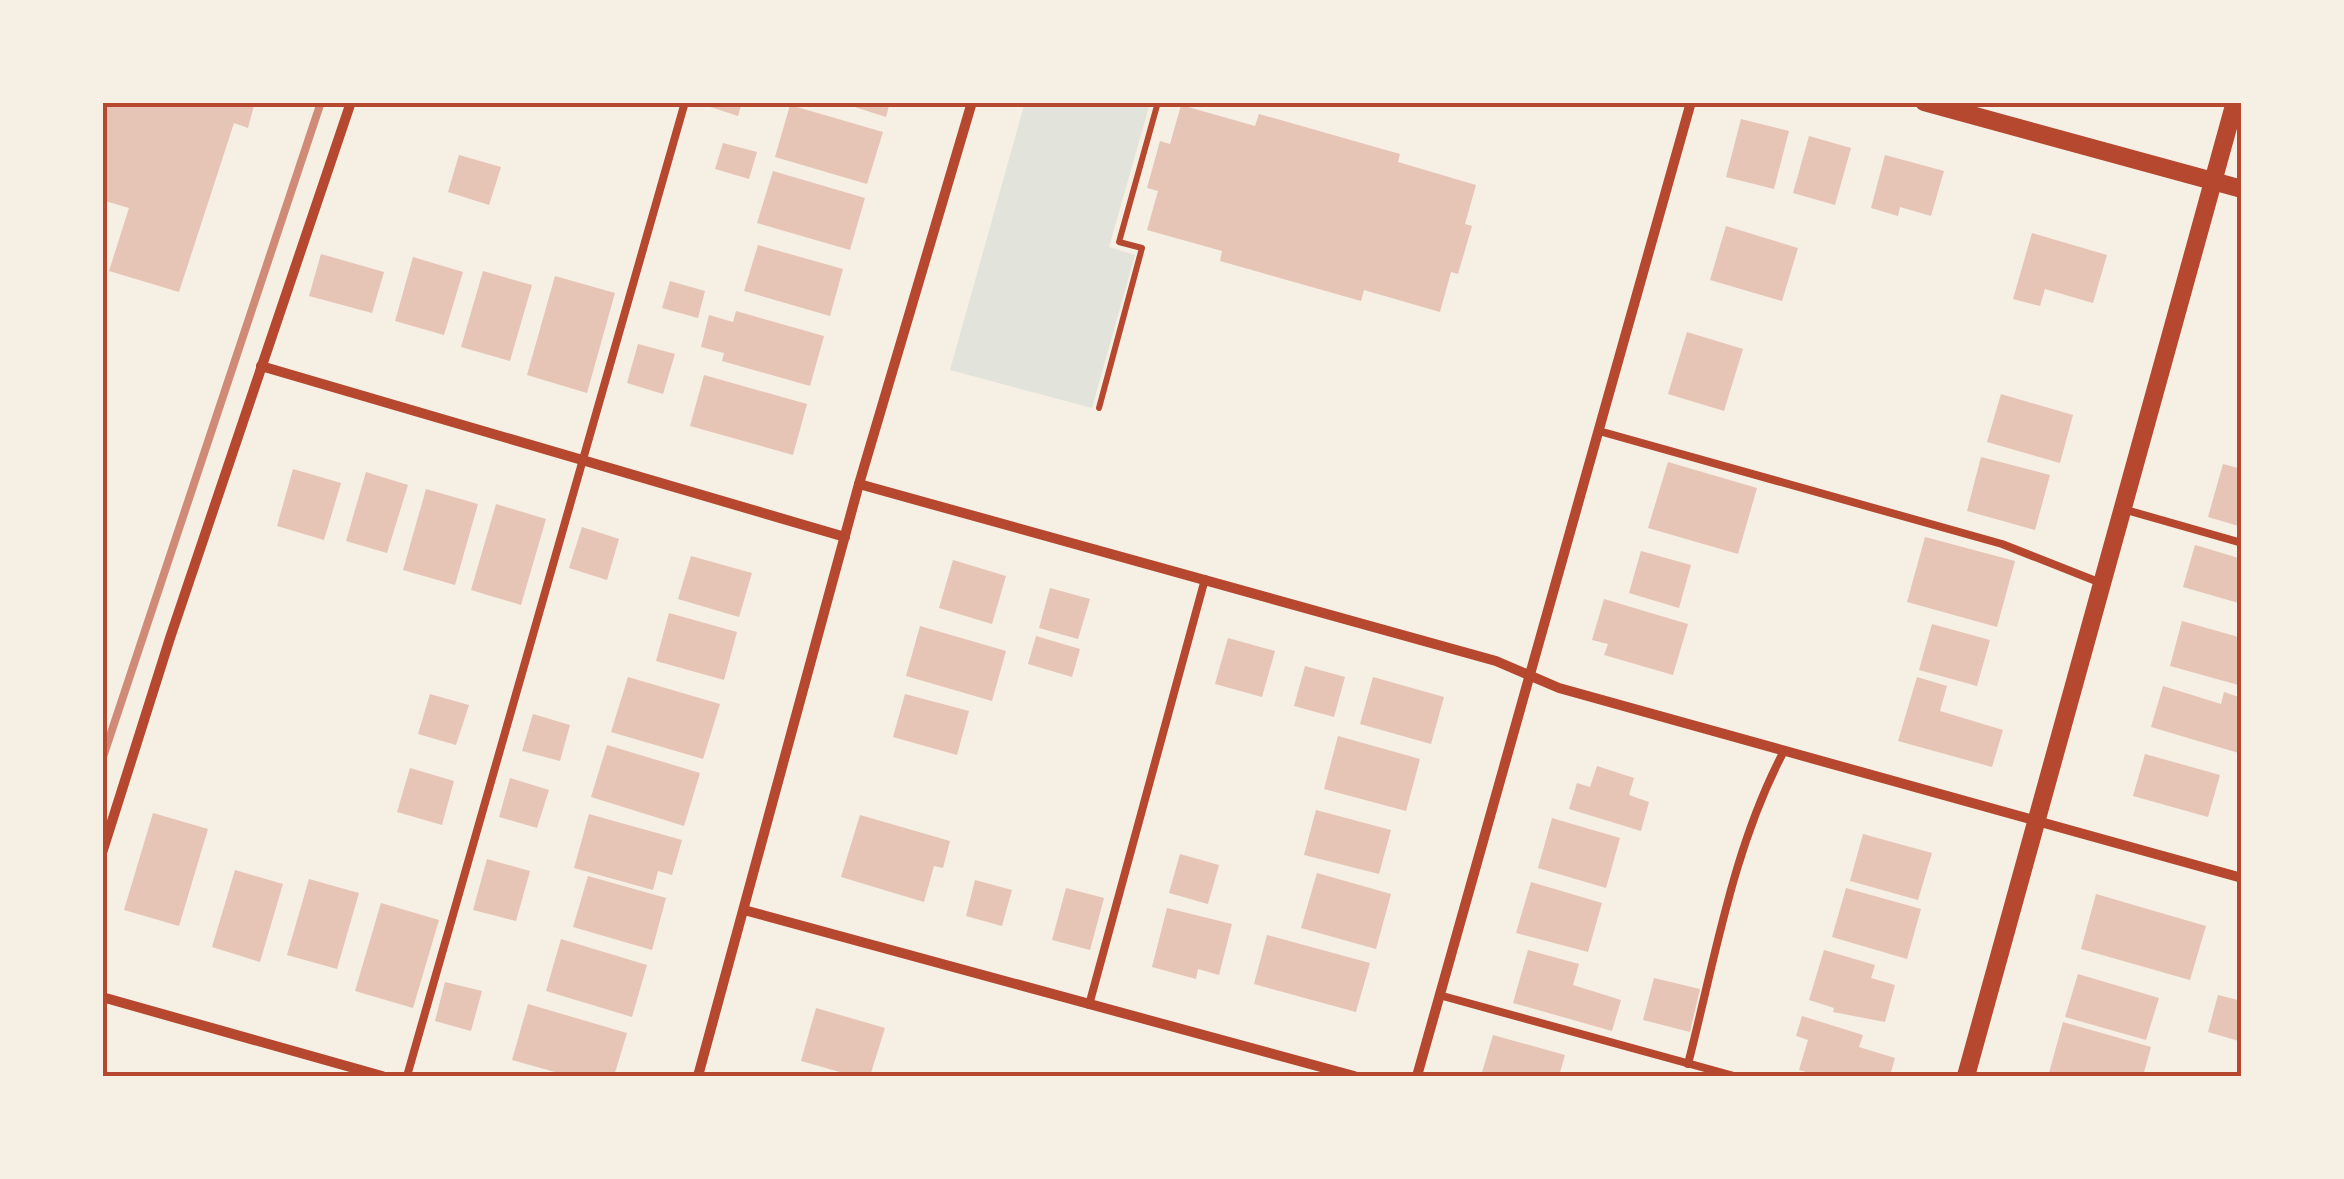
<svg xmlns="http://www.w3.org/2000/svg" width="2344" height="1179" viewBox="0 0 2344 1179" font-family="Manrope,sans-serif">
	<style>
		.green { fill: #e2e4dc }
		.building { fill: #e6c5b7 }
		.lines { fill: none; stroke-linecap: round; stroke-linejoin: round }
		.path { stroke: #b5482f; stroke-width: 6 }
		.service { stroke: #b5482f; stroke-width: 8 }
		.minor { stroke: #b5482f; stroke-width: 10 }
		.tertiary { stroke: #b5482f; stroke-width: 18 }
		.rail { stroke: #cf8b77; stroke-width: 8 }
		.neatline { fill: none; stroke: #b5482f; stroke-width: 4 }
	</style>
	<rect width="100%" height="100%" fill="#f6efe4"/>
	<path class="green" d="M1025 102 1150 103 1109 247 1135 255 1092 408 950 370Z"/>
	<g class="building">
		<path d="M102 102H255L248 128 234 123 179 292 109 271 129 208 102 200Z"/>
		<path d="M695 102H742L738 116Z"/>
		<path d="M839 102H890L886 117Z"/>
		<path d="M790 105 883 132 867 184 775 157Z"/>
		<path d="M1181 105 1255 126 1259 114 1400 154 1398 162 1476 185 1465 224 1472 226 1458 274 1451 272 1440 312 1364 290 1361 301 1220 261 1222 251 1147 230 1158 191 1147 188 1160 141 1170 144Z"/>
		<path d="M1741 119 1789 131 1774 189 1726 177Z"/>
		<path d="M1809 136 1851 148 1835 205 1793 193Z"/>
		<path d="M723 143 757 152 749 179 715 169Z"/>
		<path d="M459 155 501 167 489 205 448 192Z"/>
		<path d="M1885 155 1944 171 1931 216 1900 207 1898 216 1871 208Z"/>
		<path d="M773 171 865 198 850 250 757 223Z"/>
		<path d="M1726 226 1798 248 1782 301 1710 280Z"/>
		<path d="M2032 233 2107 255 2093 303 2045 289 2040 306 2013 299Z"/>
		<path d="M758 245 843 269 830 316 744 291Z"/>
		<path d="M321 254 384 272 372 313 309 296Z"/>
		<path d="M413 257 463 272 444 335 395 321Z"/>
		<path d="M483 271 532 285 510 361 461 347Z"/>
		<path d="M555 276 615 293 587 393 527 375Z"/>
		<path d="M670 281 705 291 698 318 662 308Z"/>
		<path d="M736 311 824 336 810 386 722 361 724 353 701 347 709 315 733 322Z"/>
		<path d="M1687 332 1743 349 1724 411 1668 394Z"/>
		<path d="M638 344 675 354 663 394 627 383Z"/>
		<path d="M704 375 807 404 793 455 690 426Z"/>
		<path d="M2001 394 2073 415 2060 463 1987 442Z"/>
		<path d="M1981 457 2050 475 2035 530 1967 511Z"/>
		<path d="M1668 462 1757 488 1738 554 1648 528Z"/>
		<path d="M2223 464 2242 469V527L2208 517Z"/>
		<path d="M293 469 341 483 324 540 277 526Z"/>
		<path d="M366 472 408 485 387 553 346 541Z"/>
		<path d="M426 489 478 504 455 585 403 570Z"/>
		<path d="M496 504 546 519 521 605 471 590Z"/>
		<path d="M582 527 619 539 607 580 569 568Z"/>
		<path d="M1925 537 2015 561 1997 627 1907 602Z"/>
		<path d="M2195 545 2242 559V604L2183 587Z"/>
		<path d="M1641 551 1691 565 1679 608 1629 593Z"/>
		<path d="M691 556 752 573 739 617 678 599Z"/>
		<path d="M953 560 1006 576 992 624 939 608Z"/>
		<path d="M1050 588 1090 599 1078 639 1039 628Z"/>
		<path d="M1604 599 1688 624 1673 675 1604 655 1608 644 1592 640Z"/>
		<path d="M669 613 737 632 724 680 656 661Z"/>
		<path d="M2182 621 2242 638V686L2170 666Z"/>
		<path d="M1932 624 1990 640 1977 686 1919 670Z"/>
		<path d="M920 626 1006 651 992 701 906 676Z"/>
		<path d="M1036 636 1080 649 1072 677 1028 664Z"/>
		<path d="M1228 638 1275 651 1262 697 1215 684Z"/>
		<path d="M1305 666 1345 677 1334 717 1294 706Z"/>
		<path d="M628 677 720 704 703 759 611 732Z"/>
		<path d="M1373 677 1444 697 1431 744 1360 724Z"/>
		<path d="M1917 677 1947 686 1940 711 2003 730 1992 767 1898 741Z"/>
		<path d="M2163 686 2221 704 2224 692 2242 698V754L2151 727Z"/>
		<path d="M430 694 469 705 456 745 418 734Z"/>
		<path d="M905 694 969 711 957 755 893 737Z"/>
		<path d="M533 714 570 725 560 761 522 751Z"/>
		<path d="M1338 736 1420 759 1406 811 1324 789Z"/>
		<path d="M607 745 700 773 684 826 591 797Z"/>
		<path d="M2145 754 2220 775 2208 817 2133 796Z"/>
		<path d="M1597 766 1634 778 1629 795 1649 802 1641 831 1569 809 1577 783 1590 787Z"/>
		<path d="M410 768 454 781 442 825 397 812Z"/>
		<path d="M510 778 549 790 537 828 499 817Z"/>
		<path d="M1316 810 1391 830 1379 874 1304 855Z"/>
		<path d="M153 813 208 829 179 926 124 910Z"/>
		<path d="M589 814 682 840 672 875 658 871 653 890 574 868Z"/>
		<path d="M860 815 950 841 943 868 934 866 924 902 841 877Z"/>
		<path d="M1552 818 1620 838 1606 888 1538 868Z"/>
		<path d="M1863 834 1932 853 1918 900 1850 881Z"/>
		<path d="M1180 854 1219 865 1208 904 1169 893Z"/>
		<path d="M487 859 530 871 516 921 473 910Z"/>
		<path d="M235 870 283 884 260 962 212 947Z"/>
		<path d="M1317 873 1391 894 1376 949 1301 928Z"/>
		<path d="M588 876 666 898 652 950 573 927Z"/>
		<path d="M309 879 359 893 337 969 287 955Z"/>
		<path d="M975 880 1012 890 1002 926 966 916Z"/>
		<path d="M1531 882 1602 903 1588 952 1516 933Z"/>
		<path d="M1066 888 1104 898 1090 950 1052 940Z"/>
		<path d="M1846 888 1921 909 1907 959 1832 937Z"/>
		<path d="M2096 894 2206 926 2190 980 2081 949Z"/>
		<path d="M381 903 439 920 413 1008 355 991Z"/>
		<path d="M1167 908 1232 924 1219 975 1198 969 1196 979 1152 967Z"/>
		<path d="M1267 935 1370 963 1356 1012 1254 984Z"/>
		<path d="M561 939 647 965 632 1017 546 991Z"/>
		<path d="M1528 950 1579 964 1573 985 1621 1000 1612 1031 1513 1003Z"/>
		<path d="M1824 950 1875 965 1871 978 1895 985 1885 1022 1833 1012 1834 1008 1809 1000Z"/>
		<path d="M2078 974 2159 998 2146 1040 2065 1017Z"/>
		<path d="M1654 978 1700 989 1690 1032 1643 1020Z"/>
		<path d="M445 982 482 991 471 1031 435 1021Z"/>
		<path d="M2218 995 2242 1001V1042L2208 1032Z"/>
		<path d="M528 1004 627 1033 614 1076H569L512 1060Z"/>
		<path d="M816 1008 885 1028 870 1076H854L801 1061Z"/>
		<path d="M1802 1016 1863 1035 1859 1047 1895 1058 1890 1076H1820L1799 1070 1808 1040 1796 1036Z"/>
		<path d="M2063 1022 2151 1047 2143 1076 2049 1073Z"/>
		<path d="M1493 1035 1565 1055 1559 1076H1481Z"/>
	</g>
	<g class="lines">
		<path class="path" d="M1099 408 1142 248 1119 242 1158 102"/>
		<g class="service">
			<path d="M1599 431 2002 544 2101 583"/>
			<path d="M2126 510 2242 543"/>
			<path d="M1439 995 1734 1076"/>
			<path d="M1089 1005 1205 579"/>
			<path d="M1688 1064C1715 959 1733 847 1784 751"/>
			<path d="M407 1076 685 102"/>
		</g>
		<g class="minor">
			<path d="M261 366 845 537"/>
			<path d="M859 484 1496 661 1559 688 2242 878"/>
			<path d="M102 853 170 638 351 102"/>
			<path d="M744 910 1354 1076"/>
			<path d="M102 997 382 1076"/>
			<path d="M698 1076 859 484 972 102"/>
			<path d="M1417 1076 1691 102"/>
		</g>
		<g class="tertiary">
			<path d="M1924 102 2242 189"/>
			<path d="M1966 1076 2235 102"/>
		</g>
		<path class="rail" d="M102 760 321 102"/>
	</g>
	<rect width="2344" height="1179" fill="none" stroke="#f6efe4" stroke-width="210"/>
	<rect x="105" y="105" width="2134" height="969" class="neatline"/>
</svg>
